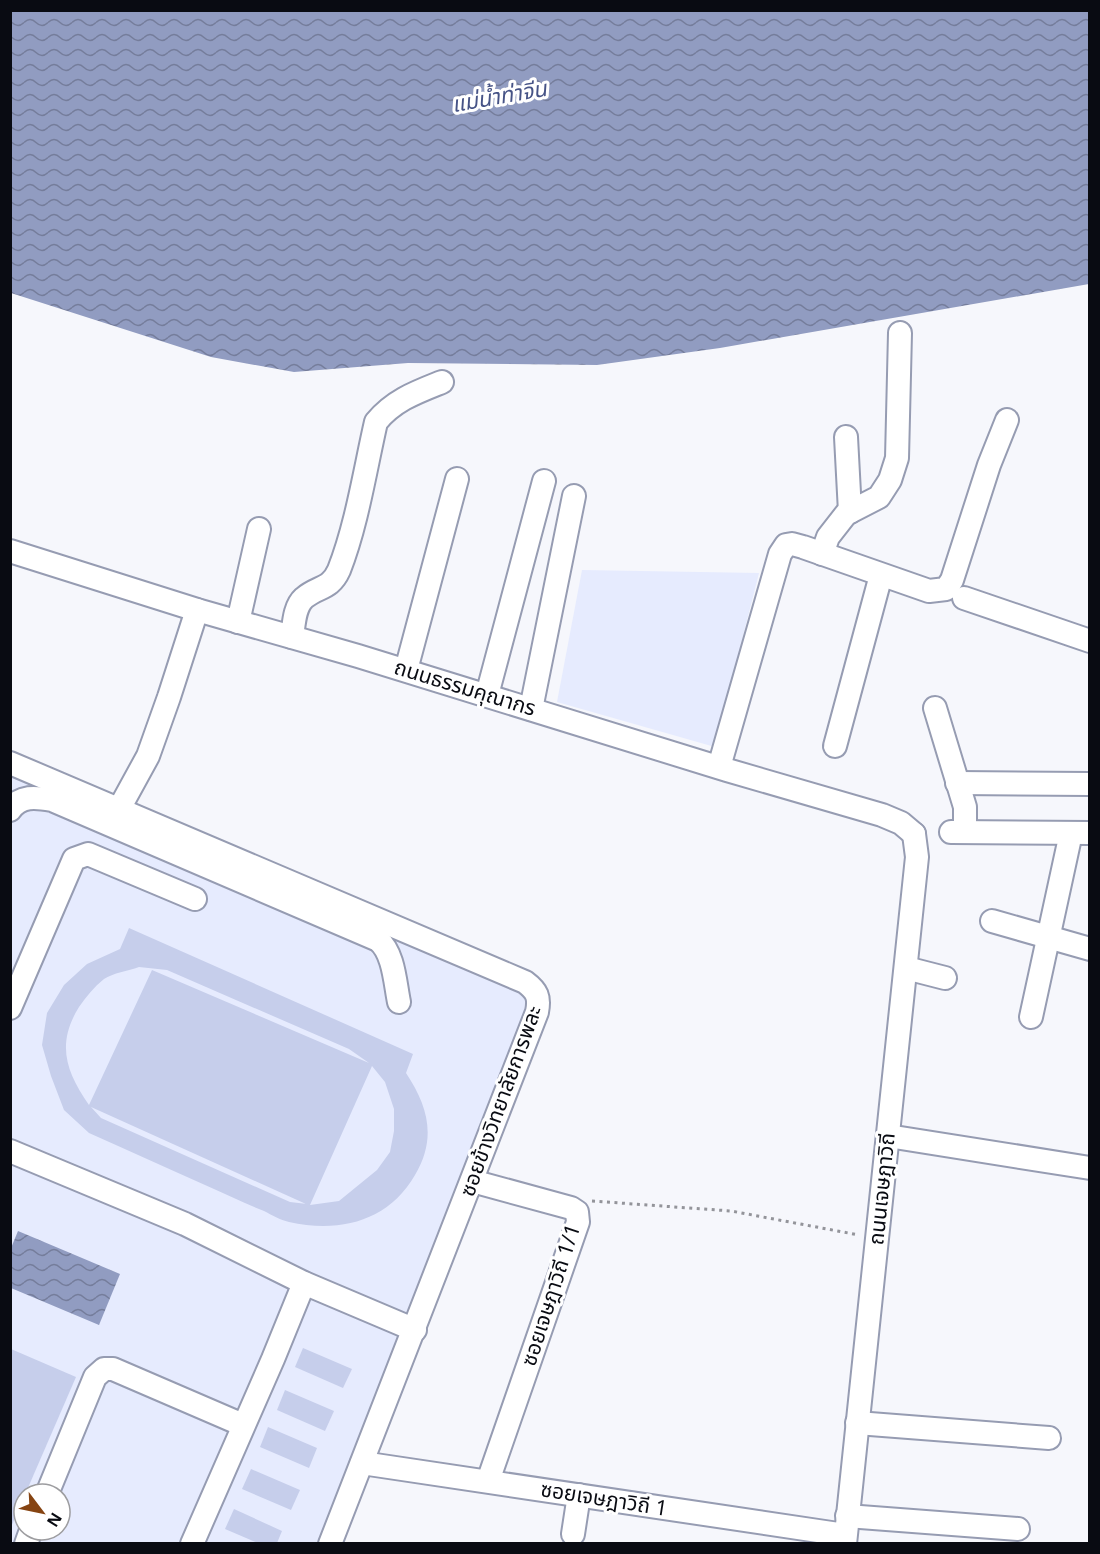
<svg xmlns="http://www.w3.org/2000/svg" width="1100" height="1554" viewBox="0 0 1100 1554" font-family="'Noto Sans','Noto Sans Thai',sans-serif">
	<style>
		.built { fill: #e6ebfe; fill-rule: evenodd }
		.grass { fill: #c6ceeb; fill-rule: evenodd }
		.water { fill: url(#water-waves) }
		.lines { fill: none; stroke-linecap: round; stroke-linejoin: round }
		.minor-casing { stroke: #969cb2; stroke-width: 26 }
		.path { stroke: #93949a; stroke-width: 3; stroke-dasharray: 3 4.5; stroke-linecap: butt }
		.minor { stroke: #fff; stroke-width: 22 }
		.labels { text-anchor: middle; stroke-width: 6; stroke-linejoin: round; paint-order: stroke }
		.street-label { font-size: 21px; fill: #090b12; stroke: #fff }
		.water-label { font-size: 22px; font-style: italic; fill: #465386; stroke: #fff }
	</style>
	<defs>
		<pattern id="water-waves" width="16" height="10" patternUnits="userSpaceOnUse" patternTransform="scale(1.5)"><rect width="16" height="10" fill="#919cc1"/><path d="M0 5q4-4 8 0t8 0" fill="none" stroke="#757d9b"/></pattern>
	</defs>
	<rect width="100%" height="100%" fill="#f6f7fc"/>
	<g class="built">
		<path d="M582 570 759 573 715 747 557 702Z"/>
		<path d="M10 773 527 992 533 1001 322 1543H11ZM24 1494H60V1530H24Z"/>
	</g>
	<g class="grass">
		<path d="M129 928 413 1054 406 1073C428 1106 437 1138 415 1175 388 1222 339 1233 289 1222 280 1220 272 1215 264 1211 244 1203 225 1194 205 1185 166 1168 128 1150 89 1133L64 1110 51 1076 42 1045 47 1013 64 985 87 964 120 949ZM139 967 167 970 349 1049 369 1063 152 970 89 1105C66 1072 56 1044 79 1007 86 997 94 987 104 979 113 973 128 971 139 967ZM372 1066 385 1082 394 1109V1131L390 1152 377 1170 339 1201 310 1205ZM91 1107 306 1204H307L290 1202 101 1118Z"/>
		<path d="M303 1348 352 1369 343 1388 295 1367Z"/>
		<path d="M11 1349 76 1377 11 1527Z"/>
		<path d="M285 1390 334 1411 325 1431 277 1410Z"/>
		<path d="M268 1427 317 1448 309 1468 260 1447Z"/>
		<path d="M251 1469 300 1490 291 1510 242 1489Z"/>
		<path d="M234 1509 282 1531 277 1543H258L225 1529Z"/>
	</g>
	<g class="water">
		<path d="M11 10 1089 11V284L720 348 597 365 408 363 294 372 211 357 11 293Z"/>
		<path d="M18 1231 120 1274 99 1325 11 1288V1248Z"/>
	</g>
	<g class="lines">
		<g class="minor-casing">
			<g id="minor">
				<path d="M846 437 850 512"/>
				<path d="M10 551 197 610 358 656 727 770 882 815 901 823 914 834"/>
				<path d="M822 554 828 537 846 514 879 497 890 480 897 458 900 333"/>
				<path d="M964 598 1090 641"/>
				<path d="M238 622 259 529"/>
				<path d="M292 637C294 624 294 607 304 598 318 586 330 590 339 570 357 524 365 470 376 422 394 400 417 392 442 382"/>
				<path d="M406 670 457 479"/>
				<path d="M487 695 544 481"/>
				<path d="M935 708 965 807V832"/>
				<path d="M531 709 574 496"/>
				<path d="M835 746 881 575"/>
				<path d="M10 763 525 982C537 991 540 997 537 1012L330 1544"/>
				<path d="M719 767 780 554 786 545 792 544 803 547 929 591 946 589 952 580 989 465 1007 420"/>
				<path d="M957 783 1090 784"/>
				<path d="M119 809 148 756 169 697 197 610"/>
				<path d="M10 810C20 795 36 797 52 800L378 940C394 953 395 983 399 1002"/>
				<path d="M951 832 1090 833"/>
				<path d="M992 921 1090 949"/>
				<path d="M906 968 945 978"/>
				<path d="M10 1008 74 859 88 854 195 899"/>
				<path d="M1031 1017 1071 833"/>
				<path d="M888 1136 1090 1168"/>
				<path d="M10 1151 185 1224 304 1283 415 1330"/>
				<path d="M472 1181 571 1208 577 1212 578 1222 488 1481"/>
				<path d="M857 1423 1049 1438"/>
				<path d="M362 1463 845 1535"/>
				<path d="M47 1494 95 1377 104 1369H113L243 1425"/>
				<path d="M847 1516 1018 1529"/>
				<path d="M573 1534 579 1495"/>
				<path d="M26 1544 31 1530"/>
				<path d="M192 1544 273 1359 304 1283"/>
				<path d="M845 1544 917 857 914 834"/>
			</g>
		</g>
		<path class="path" d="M592 1201 731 1211 859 1235"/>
		<use href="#minor" class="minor"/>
	</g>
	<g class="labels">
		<g class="street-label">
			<text transform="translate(465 688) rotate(17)" y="7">ถนนธรรมคุณากร</text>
			<text transform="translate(501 1101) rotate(-70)" y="7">ซอยข้างวิทยาลัยการพละ</text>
			<text transform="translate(882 1189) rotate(-84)" y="7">ถนนเจษฎาวิถี</text>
			<text transform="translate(551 1295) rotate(-72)" y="7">ซอยเจษฎาวิถี 1/1</text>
			<text transform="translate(604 1499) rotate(9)" y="7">ซอยเจษฎาวิถี 1</text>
		</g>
		<g class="water-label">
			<text transform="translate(499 96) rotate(-10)" y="8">แม่น้ำท่าจีน</text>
		</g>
	</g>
	<rect width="1100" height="1554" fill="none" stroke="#090b12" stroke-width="24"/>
	<g transform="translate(42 1512) rotate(122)"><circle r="28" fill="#ffffff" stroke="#9d9da0" stroke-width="1.5"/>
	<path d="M0-4.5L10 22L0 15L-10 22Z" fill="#864412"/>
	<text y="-9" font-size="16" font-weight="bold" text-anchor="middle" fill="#090b12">N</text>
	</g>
</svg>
